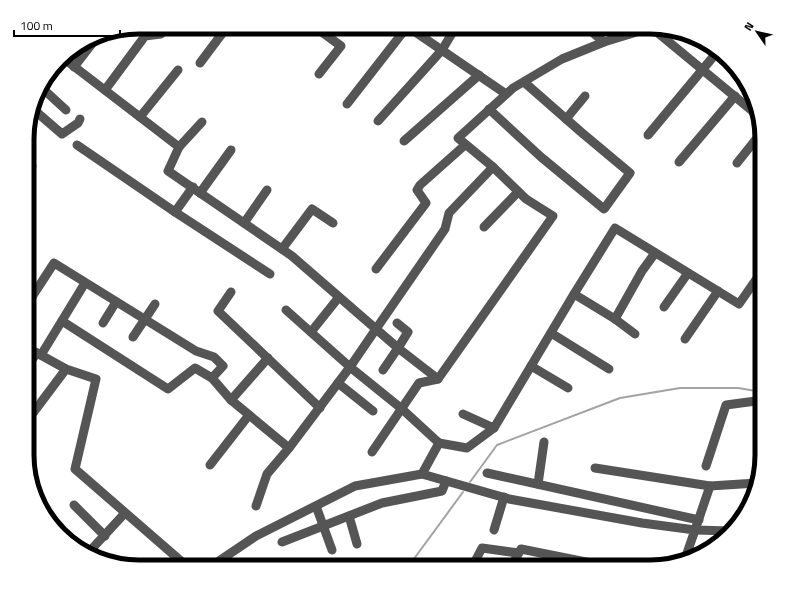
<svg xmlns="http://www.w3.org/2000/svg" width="789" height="594" viewBox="0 0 789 594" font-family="'Titillium Web',sans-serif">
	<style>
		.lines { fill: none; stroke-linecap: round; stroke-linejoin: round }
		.stream { stroke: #a3a3a3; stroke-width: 2 }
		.minor { stroke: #555; stroke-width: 9 }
		.rim { fill: none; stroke: #000; stroke-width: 5 }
	</style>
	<rect width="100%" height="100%" fill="#fff"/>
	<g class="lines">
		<g class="stream">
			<path d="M470 482 497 445 620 398 680 388H738L756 391 762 394"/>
			<path d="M408 567 463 492"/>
		</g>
		<g class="minor">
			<path d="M315 27 341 46 319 74"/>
			<path d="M408 27 506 94"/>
			<path d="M586 27 604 42"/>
			<path d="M652 28 756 114"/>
			<path d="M63 58 179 147 168 171 292 256 376 329 350 367 402 409 439 443 422 474 355 486 256 536 210 567"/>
			<path d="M200 63 227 27"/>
			<path d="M74 67 98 36"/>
			<path d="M41 87 66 110"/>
			<path d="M105 90 145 36 161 34 166 27"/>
			<path d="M347 104 407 27"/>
			<path d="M33 109 62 134 78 123 80 119"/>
			<path d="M489 109 541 157 604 209 630 173 581 132 524 82"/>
			<path d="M140 117 178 70"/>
			<path d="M566 119 585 96"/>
			<path d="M378 121 442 50 454 30 450 27"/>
			<path d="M648 135 718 51"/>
			<path d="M404 141 479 75"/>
			<path d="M77 145 175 212"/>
			<path d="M179 147 202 122"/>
			<path d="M679 162 735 96"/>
			<path d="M737 163 761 133"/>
			<path d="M28 171 32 166 28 163"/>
			<path d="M193 187 175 212 270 274"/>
			<path d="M200 193 231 150"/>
			<path d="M244 223 267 190"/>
			<path d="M484 227 518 192"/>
			<path d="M28 238 30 234"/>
			<path d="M282 249 312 209 333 223"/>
			<path d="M376 269 426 203 417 190 420 185 465 145"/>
			<path d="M231 292 218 311 320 408"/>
			<path d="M574 294 615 319 635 334"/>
			<path d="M28 303 54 263 196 351 214 357 223 366 212 378 231 400 289 448"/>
			<path d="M664 307 688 273"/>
			<path d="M615 319 642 271 655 253"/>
			<path d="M62 321 168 389 195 368 212 378"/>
			<path d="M103 323 116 302"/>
			<path d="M397 323 408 332 398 348 438 379 553 216 526 199 493 167"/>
			<path d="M311 332 339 297"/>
			<path d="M551 333 609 369"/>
			<path d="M133 337 155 304"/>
			<path d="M685 339 718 291"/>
			<path d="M28 348 66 369 96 379 75 469 182 562V567"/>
			<path d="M41 355 85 283"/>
			<path d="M27 366 37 353"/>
			<path d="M531 366 568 388"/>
			<path d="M383 370 398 348 376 329 445 229 449 213 493 167 458 138 513 88 562 59 604 42 653 27"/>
			<path d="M338 383 373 411"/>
			<path d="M231 400 268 358"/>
			<path d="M463 414 494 428"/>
			<path d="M27 421 66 369"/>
			<path d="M439 443 467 448 494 428 574 294 615 228 739 304 762 271"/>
			<path d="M372 452 419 383 438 379"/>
			<path d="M210 465 249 415"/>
			<path d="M706 466 726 405 756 401 762 404"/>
			<path d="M595 468 710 486 757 483"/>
			<path d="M487 473 699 520"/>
			<path d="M422 474 509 499 642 523 695 530 685 559"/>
			<path d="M538 484 544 442"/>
			<path d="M710 486 695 530 731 531"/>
			<path d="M74 505 105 536"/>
			<path d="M256 506 267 474 289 448 350 367 286 310"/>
			<path d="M316 506 332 550"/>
			<path d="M349 516 357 544"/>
			<path d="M494 530 504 497"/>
			<path d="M282 542 382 503 442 491 446 481"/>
			<path d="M88 553 125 513"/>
			<path d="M472 567 482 548 518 553"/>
			<path d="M511 567 521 549 611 567"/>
		</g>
	</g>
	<path d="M0 0H789V594H0ZM139 34H650A105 105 0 0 1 755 139V455A105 105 0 0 1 650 560H139A105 105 0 0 1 34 455V139A105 105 0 0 1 139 34Z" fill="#fff" fill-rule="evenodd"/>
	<path class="rim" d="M139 34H650A105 105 0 0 1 755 139V455A105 105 0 0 1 650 560H139A105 105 0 0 1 34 455V139A105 105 0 0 1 139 34Z"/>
	<g transform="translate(757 32) rotate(304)" stroke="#ffffff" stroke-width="3" paint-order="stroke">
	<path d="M0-3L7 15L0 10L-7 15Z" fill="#000000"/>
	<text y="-6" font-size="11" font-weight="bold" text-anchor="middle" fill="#000000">N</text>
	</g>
	<path d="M14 30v6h106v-6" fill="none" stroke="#000000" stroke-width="2"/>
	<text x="20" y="30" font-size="12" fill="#000000" stroke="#ffffff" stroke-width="3" paint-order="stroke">100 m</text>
</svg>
